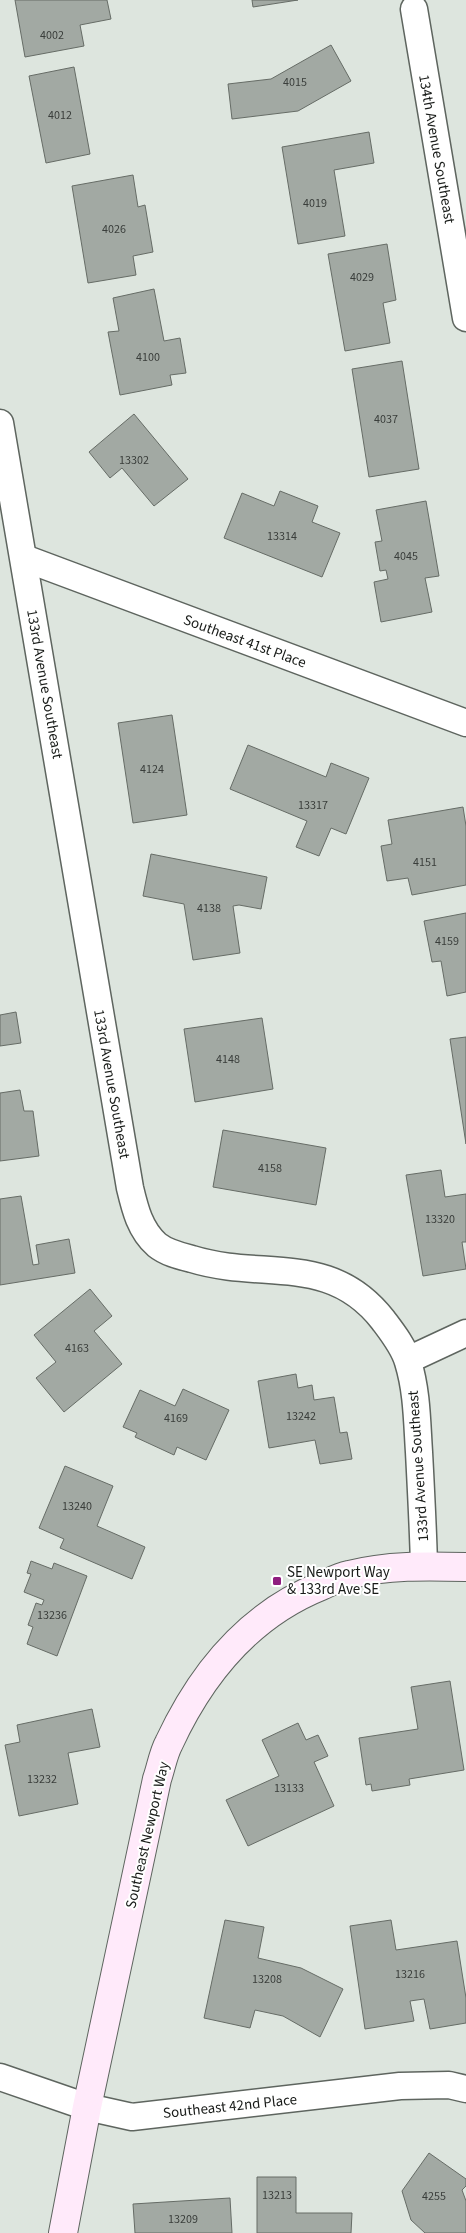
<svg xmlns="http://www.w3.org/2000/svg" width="466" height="2233" viewBox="0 0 466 2233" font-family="'Source Sans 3',sans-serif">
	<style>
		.building { fill: #a2a9a3; stroke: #666c66 }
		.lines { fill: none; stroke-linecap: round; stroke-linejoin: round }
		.minor-casing { stroke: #5e655f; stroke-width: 29 }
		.secondary-casing { stroke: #5e655f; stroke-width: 30 }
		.minor { stroke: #fff; stroke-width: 26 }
		.secondary { stroke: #ffeafa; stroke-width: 28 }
		.poi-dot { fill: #8f1d7f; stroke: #fff; stroke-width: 2 }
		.labels { text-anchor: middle; stroke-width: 4; stroke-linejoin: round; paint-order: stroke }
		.number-label { font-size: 12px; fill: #3a3e3b }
		.street-label { font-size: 15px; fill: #181b18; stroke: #fff }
		.poi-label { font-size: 15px; fill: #181b18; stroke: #fff; text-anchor: start }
	</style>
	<rect width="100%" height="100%" fill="#dde5de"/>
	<g class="building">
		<path d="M15 0H107L111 19 80 25 84 46 25 57Z"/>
		<path d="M252 0H298L253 7Z"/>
		<path d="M331 45 351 81 298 111 232 119 228 84 271 79Z"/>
		<path d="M74 67 90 154 46 163 29 76Z"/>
		<path d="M369 132 374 163 334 170 345 236 298 244 282 147Z"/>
		<path d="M133 175 138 207 145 205 153 252 133 256 136 275 88 283 72 186Z"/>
		<path d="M387 244 396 300 383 303 390 343 345 351 328 254Z"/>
		<path d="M154 289 164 341 180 338 186 373 170 375 172 385 120 395 108 332 119 331 113 298Z"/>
		<path d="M402 361 419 469 369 477 352 369Z"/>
		<path d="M134 414 188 479 154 506 122 468 110 478 89 452Z"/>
		<path d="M280 491 318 506 312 522 340 533 322 577 224 538 242 493 274 506Z"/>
		<path d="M426 501 439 576 425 578 432 612 381 622 374 582 388 579 386 570 380 571 375 542 382 541 376 510Z"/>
		<path d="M172 715 187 815 133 823 118 723Z"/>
		<path d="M248 745 326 777 331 763 369 778 346 834 331 828 319 856 296 847 307 821 230 789Z"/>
		<path d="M463 807 466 826V885L412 895 408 878 387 881 381 846 392 844 388 820Z"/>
		<path d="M151 854 267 877 261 909 239 905 233 906 240 953 193 960 184 904 143 896Z"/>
		<path d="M466 913V992L447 996 441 961 432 962 424 921Z"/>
		<path d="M16 1012 21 1043 0 1046V1015Z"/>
		<path d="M262 1018 273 1089 195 1102 184 1029Z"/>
		<path d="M466 1037V1144L450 1039Z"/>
		<path d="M20 1090 24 1111H33L39 1156 0 1161V1093Z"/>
		<path d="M223 1130 326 1148 316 1205 213 1187Z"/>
		<path d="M441 1170 445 1197 466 1194V1242H462L466 1269 423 1276 406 1175Z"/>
		<path d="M21 1196 33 1265 39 1264 36 1245 69 1239 75 1273 0 1285V1199Z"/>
		<path d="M90 1289 112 1316 94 1331 122 1364 64 1412 36 1378 56 1362 34 1335Z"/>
		<path d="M296 1374 298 1388 312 1385 314 1400 334 1397 340 1433 347 1432 352 1459 320 1464 315 1440 269 1448 258 1381Z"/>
		<path d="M183 1389 229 1410 206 1460 177 1447 174 1455 135 1437 137 1433 123 1427 140 1390 175 1406Z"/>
		<path d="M65 1466 113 1486 97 1526 145 1547 132 1579 60 1548 64 1539 39 1528Z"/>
		<path d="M31 1561 52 1569 54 1563 87 1576 57 1656 27 1644 33 1627 28 1625 36 1603 42 1605 44 1600 24 1592 31 1574 27 1573Z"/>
		<path d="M450 1681 464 1770 409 1779 410 1785 372 1791 371 1784 366 1785 359 1738 418 1729 411 1687Z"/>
		<path d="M92 1709 100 1747 68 1753 78 1804 19 1816 5 1745 20 1742 17 1725Z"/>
		<path d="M298 1723 306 1740 318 1735 328 1756 314 1762 334 1806 248 1846 226 1800 279 1776 262 1740Z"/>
		<path d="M225 1920 264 1927 258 1958 301 1968 343 1989 320 2037 283 2016 255 2010 250 2028 204 2018Z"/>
		<path d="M391 1920 396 1950 457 1941 466 1998V2023L430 2029 424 1999 410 2001 414 2021 365 2029 350 1926Z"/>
		<path d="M429 2153 466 2179V2186L462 2190 466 2201V2233H425L411 2220 402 2191Z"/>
		<path d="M257 2177H296V2213H352L351 2233H257Z"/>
		<path d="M230 2198 232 2233H135L133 2204Z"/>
	</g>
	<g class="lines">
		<g class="minor-casing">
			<g id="minor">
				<path d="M414 9 466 318"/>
				<path d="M0 423 130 1188C135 1209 140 1230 157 1245 167 1253 180 1256 192 1259 263 1281 330 1252 383 1320 392 1332 404 1347 408 1362 417 1391 417 1422 419 1452 421 1490 423 1527 424 1565"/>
				<path d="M24 558 466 723"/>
				<path d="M408 1360 466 1333"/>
				<path d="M0 2077 87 2107 132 2117 400 2086 449 2085 466 2089"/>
			</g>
		</g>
		<g class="secondary-casing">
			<path id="secondary" d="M63 2233 87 2107 157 1779C161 1768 163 1754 169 1743 201 1674 249 1615 321 1586 330 1582 339 1577 349 1575 387 1565 427 1566 466 1567"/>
		</g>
		<use href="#minor" class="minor"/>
		<use href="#secondary" class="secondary"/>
	</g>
	<rect class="poi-dot" x="272" y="1576" width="10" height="10" rx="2.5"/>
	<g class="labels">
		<g class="number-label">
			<text x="52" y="39">4002</text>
			<text x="295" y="86">4015</text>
			<text x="60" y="119">4012</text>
			<text x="315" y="207">4019</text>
			<text x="114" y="233">4026</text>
			<text x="362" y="281">4029</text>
			<text x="148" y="361">4100</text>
			<text x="386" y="423">4037</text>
			<text x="134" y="464">13302</text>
			<text x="282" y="540">13314</text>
			<text x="406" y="560">4045</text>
			<text x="152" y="773">4124</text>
			<text x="313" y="809">13317</text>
			<text x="425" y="866">4151</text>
			<text x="209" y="912">4138</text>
			<text x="447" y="945">4159</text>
			<text x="228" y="1063">4148</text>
			<text x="270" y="1172">4158</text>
			<text x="440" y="1223">13320</text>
			<text x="77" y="1352">4163</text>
			<text x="301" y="1420">13242</text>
			<text x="176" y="1422">4169</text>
			<text x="77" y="1510">13240</text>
			<text x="52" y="1619">13236</text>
			<text x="42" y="1783">13232</text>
			<text x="289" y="1792">13133</text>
			<text x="410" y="1978">13216</text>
			<text x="267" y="1983">13208</text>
			<text x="277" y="2199">13213</text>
			<text x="434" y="2200">4255</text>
			<text x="183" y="2223">13209</text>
		</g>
		<g class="street-label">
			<text transform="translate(437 149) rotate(80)" y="5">134th Avenue Southeast</text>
			<text transform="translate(245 641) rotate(20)" y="5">Southeast 41st Place</text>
			<text transform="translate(45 684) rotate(80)" y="5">133rd Avenue Southeast</text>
			<text transform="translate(112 1084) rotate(80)" y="5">133rd Avenue Southeast</text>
			<text transform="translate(418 1466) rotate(-94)" y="5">133rd Avenue Southeast</text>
			<text transform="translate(147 1835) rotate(-77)" y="5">Southeast Newport Way</text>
			<text transform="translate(230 2106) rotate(-6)" y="5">Southeast 42nd Place</text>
		</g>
		<g class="poi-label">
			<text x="287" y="1577">SE Newport Way<tspan x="287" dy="17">&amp; 133rd Ave SE</tspan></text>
		</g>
	</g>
</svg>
